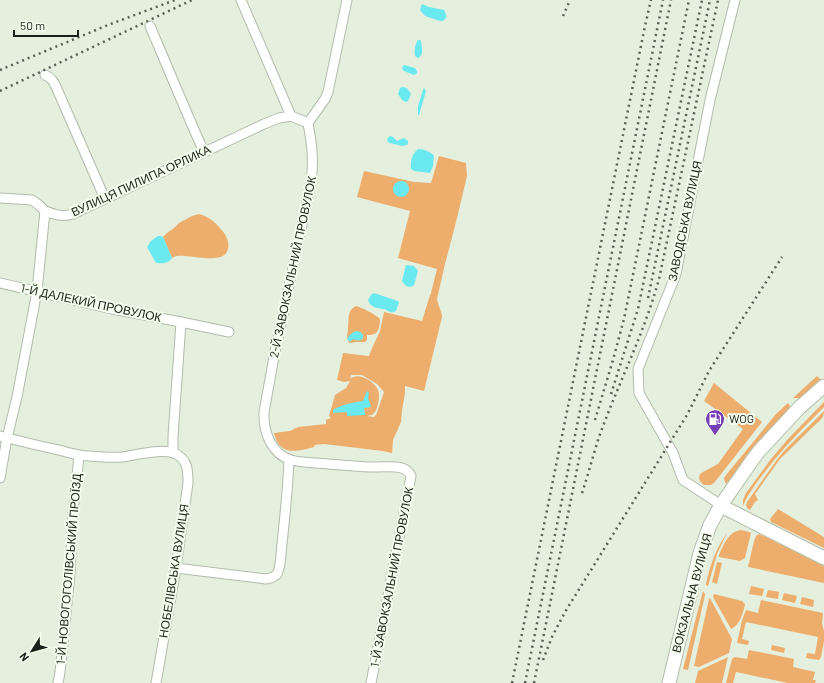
<svg xmlns="http://www.w3.org/2000/svg" width="824" height="683" viewBox="0 0 824 683" font-family="Barlow,sans-serif">
	<style>
		.green { fill: #edae6d; fill-rule: evenodd }
		.water { fill: #6ae9f1 }
		.lines { fill: none; stroke-linecap: round; stroke-linejoin: round }
		.street-casing { stroke: #b2bcab; stroke-width: 11 }
		.secondary-casing { stroke: #b2bcab; stroke-width: 15 }
		.street { stroke: #fff; stroke-width: 9 }
		.secondary { stroke: #fff; stroke-width: 13 }
		.rail { stroke: #5a6057; stroke-width: 2.5; stroke-dasharray: 2 4; stroke-linecap: butt }
		.labels { text-anchor: middle; stroke-width: 4; stroke-linejoin: round; paint-order: stroke }
		.street-label { font-size: 12px; fill: #1c201a; stroke: #f2fdeb }
		.poi-label { font-size: 12px; fill: #1c201a; stroke: #f2fdeb; text-anchor: start }
	</style>
	<rect width="100%" height="100%" fill="#e4efdd"/>
	<g class="green">
		<path d="M439 156 466 163 467 176 456 222 445 264 437 299C438 306 442 311 442 317L424 391 405 386V393L402 410 401 422 393 440 392 453 383 451 324 444 315 445 314 447C296 452 279 456 274 433L290 431 298 427 326 424V420L331 418 329 416 335 395 346 388 350 381 344 382 337 380 343 353 369 356 372 348 380 331 384 312 422 321 429 298 431 293 437 269 398 258 410 211 357 197 364 171 414 182 431 183ZM351 375H362L377 384 384 392 376 415 374 417 367 416 372 415C376 412 377 408 378 404 379 399 380 393 377 388 372 380 358 372 350 379Z"/>
		<path d="M199 214C207 216 214 221 219 227 225 233 230 241 228 249 225 266 189 254 177 256 175 256 174 257 172 258L163 237 167 233 174 228 179 223 192 216Z"/>
		<path d="M356 306C361 307 377 315 380 319 380 324 379 333 374 334 372 335 369 335 367 335V340L365 342H356L349 343 347 338C347 335 348 331 348 328 349 319 347 310 356 306Z"/>
		<path d="M817 376 821 380 800 398H793Z"/>
		<path d="M714 383 762 422 714 483 711 485H704C700 482 697 478 701 473L718 464 743 429 704 401Z"/>
		<path d="M824 402V407C803 428 782 449 764 473 756 483 748 494 743 506V500L746 493 771 459 788 439Z"/>
		<path d="M788 403 790 406 788 410 764 436 726 484 725 482 724 478 726 475 776 414Z"/>
		<path d="M824 411C824 417 821 420 816 424L780 459 755 494 758 500 755 502 750 510 747 508 746 505 747 502 776 461 784 451Z"/>
		<path d="M778 509 824 537V548L771 522 770 519Z"/>
		<path d="M741 530 749 532 751 533 745 558 740 561 719 557V555C724 544 728 532 741 530Z"/>
		<path d="M727 533 717 554 708 586 706 585V583C711 564 715 550 727 533Z"/>
		<path d="M759 534 766 537 824 566V583L748 567 754 541 756 536Z"/>
		<path d="M717 562 722 563 717 584 712 582Z"/>
		<path d="M751 586 764 589 762 596 749 594Z"/>
		<path d="M768 590 779 592 778 599 766 597Z"/>
		<path d="M703 591 705 594V595L688 670 683 669 697 614Z"/>
		<path d="M784 593 797 596 795 603 782 600Z"/>
		<path d="M714 594 742 601 745 604C743 613 740 625 731 629L713 597Z"/>
		<path d="M802 597 814 600 813 607 800 604Z"/>
		<path d="M710 598 732 639 729 653 699 667 694 666 709 599Z"/>
		<path d="M761 600 823 613 822 623 824 631V641L821 657 819 660 806 658 807 653 815 654 818 637 746 622 742 639 749 641 748 645 737 643 742 620 746 610 758 613Z"/>
		<path d="M772 645 785 648 784 653 771 650Z"/>
		<path d="M749 650 794 659 793 667 815 672 813 680H816L815 683H788L736 672 733 683H726L732 659 735 657 747 659Z"/>
		<path d="M728 657 722 683H695L698 671Z"/>
	</g>
	<g class="water">
		<path d="M422 4 429 7 444 10 446 14V18L443 21H440L425 16 420 10Z"/>
		<path d="M418 40H420L421 41C422 47 424 55 418 58L415 56C414 51 415 44 418 40Z"/>
		<path d="M404 65 415 68 417 71V73L414 75 404 71 402 69 403 66Z"/>
		<path d="M403 87 407 88 411 94 408 101 406 102 402 100 398 94 400 88Z"/>
		<path d="M424 88 426 91 419 115H418V106L423 90Z"/>
		<path d="M390 136 393 137 397 141 404 138 408 141V144L407 145 402 146 390 143 388 142 387 139Z"/>
		<path d="M418 149C424 149 431 152 434 156L433 166 430 173 414 171 411 169C410 161 412 154 418 149Z"/>
		<circle cx="401" cy="189" r="8"/>
		<path d="M158 236H160L163 237 172 258C169 263 162 264 156 263L147 247 151 241Z"/>
		<path d="M406 265 414 266 418 271 414 285C409 289 405 286 402 281Z"/>
		<path d="M374 293 398 301 399 302 396 311C391 314 389 311 384 309 377 308 371 308 368 300L371 295Z"/>
		<path d="M357 331C360 332 364 333 363 338 361 341 357 341 353 339L350 342 347 339C349 335 352 332 357 331Z"/>
		<path d="M367 391 369 393 368 398 371 406C368 409 367 407 364 408L365 414V415L348 416H347V413L345 412 333 413V410C340 405 354 402 363 401Z"/>
	</g>
	<g class="lines">
		<g class="street-casing">
			<g id="street">
				<path d="M241 0 291 116"/>
				<path d="M347 0 328 92 325 99 308 123C312 145 314 160 311 182L274 357 264 412C263 431 271 454 291 460 303 463 316 463 328 464 344 465 361 467 378 467 389 467 406 464 411 476L371 683"/>
				<path d="M150 26C168 68 185 110 204 152"/>
				<path d="M45 75C52 78 54 82 57 89L105 199"/>
				<path d="M0 198 32 200 39 205 45 211"/>
				<path d="M0 283 112 309 181 322 173 436V453"/>
				<path d="M181 322 229 332"/>
				<path d="M0 436C20 441 39 446 59 450 69 453 79 456 89 456 100 457 112 458 123 457 136 455 161 448 174 453 188 459 188 470 188 483L176 568 156 683"/>
				<path d="M0 478 7 438 17 397 37 291 45 211C56 215 62 217 73 214L264 124 279 118 291 116 308 123"/>
				<path d="M721 505 683 480 673 453 639 393 638 369 676 274 710 100 735 0"/>
				<path d="M176 568 266 579C270 578 274 578 277 574 281 568 281 552 282 544 285 516 288 488 289 459"/>
				<path d="M58 683 60 672 70 574 73 513 79 456"/>
			</g>
		</g>
		<g class="secondary-casing">
			<g id="secondary">
				<path d="M721 505 727 509 824 558"/>
				<path d="M669 683 700 553 710 525 721 505 753 459 760 450 799 408 824 386"/>
			</g>
		</g>
		<use href="#street" class="street"/>
		<use href="#secondary" class="secondary"/>
		<g class="rail">
			<path d="M563 16 570 0"/>
			<path d="M0 70 108 25 175 0"/>
			<path d="M0 91 192 0"/>
			<path d="M648 298 710 0"/>
			<path d="M611 394 638 309 702 0"/>
			<path d="M595 420 613 360 624 319 689 0"/>
			<path d="M582 493C588 475 593 456 599 437 618 384 644 334 659 279L718 0"/>
			<path d="M543 660 552 637 565 612 687 415 709 371 782 257"/>
			<path d="M512 683 645 26 651 0"/>
			<path d="M525 683 663 0"/>
			<path d="M534 683 554 584 671 0"/>
		</g>
	</g>
	<defs>
		<g id="fuel-pin" transform="scale(1)"><path d="M0 17L-7.5 6A9.5 9.5 0 1 1 7.5 6Z" fill="#773eb5" stroke="#f2fdeb"/><path d="M-5.5-6h7V0h2V4h1.3V-2.5L3-4.5l.8-.8L6-3V5H2.5V1h-1V6h-7ZM-4.2-4.7v3.2H.2V-4.7Z" fill="#fff"/></g>
	</defs>
	<g fill-rule="evenodd">
		<use href="#fuel-pin" x="715" y="419"/>
	</g>
	<g class="labels">
		<g class="street-label">
			<text transform="translate(141 181) rotate(-25)" y="4">ВУЛИЦЯ ПИЛИПА ОРЛИКА</text>
			<text transform="translate(685 221) rotate(-78)" y="4">ЗАВОДСЬКА ВУЛИЦЯ</text>
			<text transform="translate(293 267) rotate(-78)" y="4">2-Й ЗАВОКЗАЛЬНИЙ ПРОВУЛОК</text>
			<text transform="translate(91 303) rotate(12)" y="4">1-Й ДАЛЕКИЙ ПРОВУЛОК</text>
			<text transform="translate(69 569) rotate(-85)" y="4">1-Й НОВОГОГОЛІВСЬКИЙ ПРОЇЗД</text>
			<text transform="translate(174 571) rotate(-81)" y="4">НОБЕЛІВСЬКА ВУЛИЦЯ</text>
			<text transform="translate(392 577) rotate(-79)" y="4">1-Й ЗАВОКЗАЛЬНИЙ ПРОВУЛОК</text>
			<text transform="translate(692 593) rotate(-75)" y="4">ВОКЗАЛЬНА ВУЛИЦЯ</text>
		</g>
		<g class="poi-label">
			<text x="729" y="423">WOG</text>
		</g>
	</g>
	<g transform="translate(32 651) rotate(233)" stroke="#f2fdeb" stroke-width="3" paint-order="stroke">
	<path d="M0-3L7 15L0 10L-7 15Z" fill="#1c201a"/>
	<text y="-6" font-size="11" font-weight="bold" text-anchor="middle" fill="#1c201a">N</text>
	</g>
	<path d="M14 30v6h64v-6" fill="none" stroke="#1c201a" stroke-width="2"/>
	<text x="20" y="30" font-size="12" fill="#1c201a" stroke="#f2fdeb" stroke-width="3" paint-order="stroke">50 m</text>
</svg>
